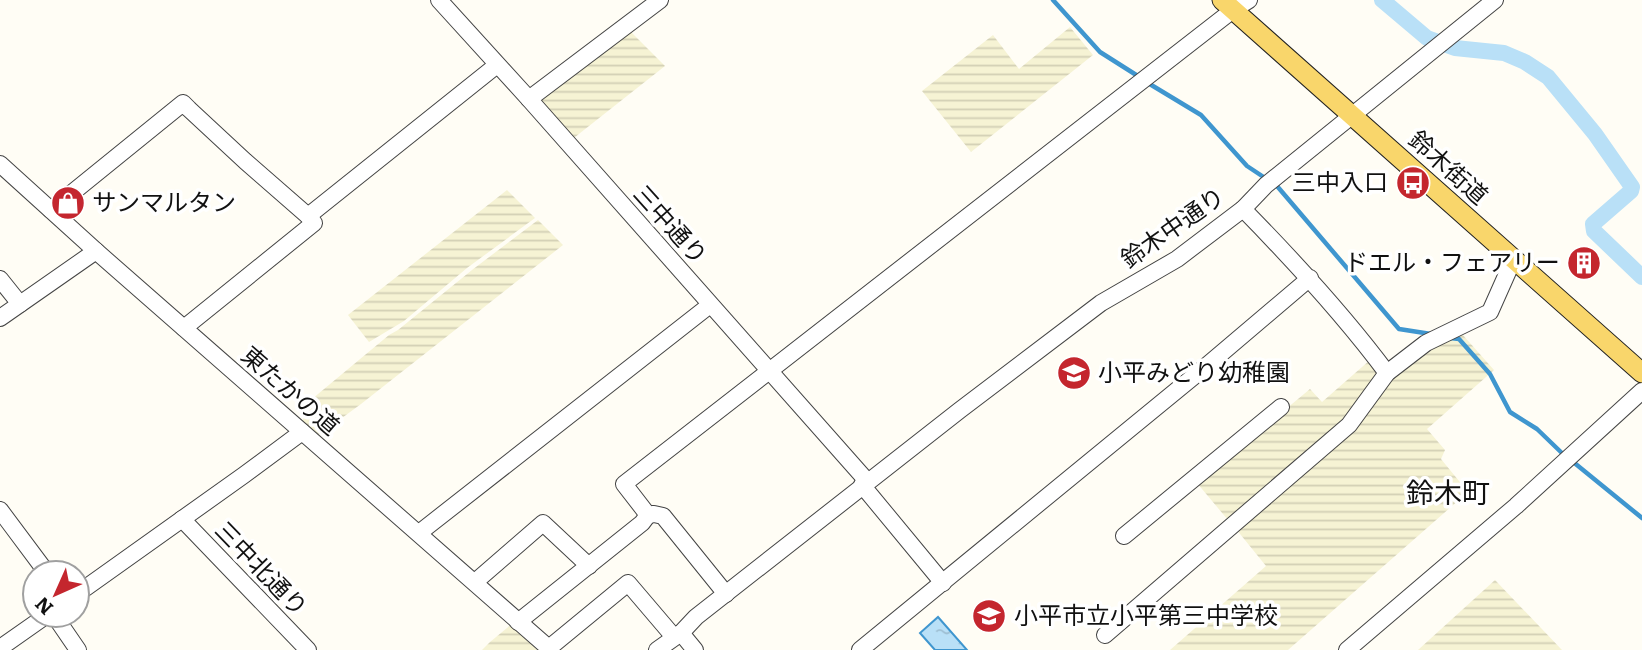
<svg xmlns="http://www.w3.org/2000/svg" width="1642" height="650" viewBox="0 0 1642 650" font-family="Literata,'Noto Sans JP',serif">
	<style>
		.farmland { fill: url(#farmland-rules) }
		.water { fill: url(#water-ripples); stroke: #3f96cf; stroke-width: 2 }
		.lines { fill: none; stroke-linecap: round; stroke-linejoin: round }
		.stream { stroke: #3f96cf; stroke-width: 4.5 }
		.canal { stroke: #b9e0f7; stroke-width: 16 }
		.minor-casing { stroke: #444; stroke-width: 18 }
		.major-casing { stroke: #222; stroke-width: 21 }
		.minor { stroke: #fff; stroke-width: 16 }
		.major { stroke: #f9d66b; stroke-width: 19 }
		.labels { text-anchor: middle; stroke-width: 7; stroke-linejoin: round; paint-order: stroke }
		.street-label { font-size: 24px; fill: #111; stroke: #fff }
		.poi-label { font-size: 24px; fill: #111; stroke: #fff; text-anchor: start }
		.quarter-label { font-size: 28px; fill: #111; stroke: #fff }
	</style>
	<defs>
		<pattern id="farmland-rules" width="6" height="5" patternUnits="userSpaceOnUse" patternTransform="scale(1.75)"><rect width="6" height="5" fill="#f6f3d4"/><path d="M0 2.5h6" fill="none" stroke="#d2cfb5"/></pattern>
		<pattern id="water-ripples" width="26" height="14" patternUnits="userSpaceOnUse" patternTransform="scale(1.75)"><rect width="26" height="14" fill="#b9e0f7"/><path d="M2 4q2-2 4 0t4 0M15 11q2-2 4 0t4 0" fill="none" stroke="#9ebfd3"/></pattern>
	</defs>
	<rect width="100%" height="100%" fill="#fffdf5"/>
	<g class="farmland">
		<path d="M1070 27 1093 55 971 152 922 91 993 35 1019 69Z"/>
		<path d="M629 30 665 66 570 141 538 102Z"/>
		<path d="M507 190 535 218 467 268 404 321 369 342 348 315Z"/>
		<path d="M538 220 563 245 361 404 316 437 302 426 306 404 389 335 398 330 472 270Z"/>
		<path d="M1462 334 1494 370 1427 429 1445 450 1441 459 1468 492 1288 650H1170L1266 566 1236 529 1385 384 1429 349Z"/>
		<path d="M1370 360 1378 369 1377 374 1338 426 1228 520 1197 483 1310 389 1322 402Z"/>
		<path d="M1495 580 1562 650H1418Z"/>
		<path d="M513 623 544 650H482L490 642Z"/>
	</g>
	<path class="water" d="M938 617 967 650H935L920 633Z"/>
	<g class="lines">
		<g class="stream">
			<path d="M1053 0 1100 52 1141 78"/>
			<path d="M1148 83 1201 115 1247 166 1277 186 1399 329 1431 334"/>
			<path d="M1450 338 1459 339 1490 374 1510 412 1537 429 1565 456"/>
			<path d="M1572 461 1642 518"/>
		</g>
		<path class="canal" d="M1382 0 1427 38 1455 48 1504 53 1525 62 1548 77 1595 134 1632 187 1631 191 1593 224 1594 231 1642 277"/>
		<g class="minor-casing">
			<g id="minor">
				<path d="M439 0 529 99 867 481"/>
				<path d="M529 99 660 0"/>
				<path d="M0 164 96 251 551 650"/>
				<path d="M1243 209C1294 261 1343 314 1387 373"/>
				<path d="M51 210 183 103 189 109 245 161 308 216 314 223 184 328"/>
				<path d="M308 216 497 65"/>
				<path d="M0 279 20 304"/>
				<path d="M0 318 96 251"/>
				<path d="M862 485 943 583"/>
				<path d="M0 510 47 573"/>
				<path d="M648 515 654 514 663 516 726 594"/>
				<path d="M182 519 308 650"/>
				<path d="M419 533 710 305"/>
				<path d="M1124 536 1281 407"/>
				<path d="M475 582 543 523 589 566"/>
				<path d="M77 594 244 475 302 432"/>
				<path d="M54 615 78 650"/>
				<path d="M518 622 642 523 648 515 624 484 1233 10 1249 0"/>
				<path d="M681 633 695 650"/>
				<path d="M1105 635 1349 425 1387 373 1426 343 1490 312 1514 258"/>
				<path d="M0 648 47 615"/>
				<path d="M549 648 628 583 674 637"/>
				<path d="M657 650 681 633 696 617 960 410 1101 303 1177 259 1243 209 1266 185 1495 0"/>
				<path d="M860 650 1204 368 1310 278"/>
				<path d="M1347 650 1516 506 1642 391"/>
			</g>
		</g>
		<g class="major-casing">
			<path id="major" d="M1222 0 1642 373"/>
		</g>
		<use href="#minor" class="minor"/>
		<use href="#major" class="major"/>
	</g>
	<defs>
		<g id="bus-disc" transform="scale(1.75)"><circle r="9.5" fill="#c4262e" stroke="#fff"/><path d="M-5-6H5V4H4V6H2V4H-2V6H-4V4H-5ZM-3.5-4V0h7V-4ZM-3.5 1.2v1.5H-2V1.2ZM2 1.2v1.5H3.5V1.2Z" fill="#fff"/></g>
		<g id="shop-disc" transform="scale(1.75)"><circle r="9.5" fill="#c4262e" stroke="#fff"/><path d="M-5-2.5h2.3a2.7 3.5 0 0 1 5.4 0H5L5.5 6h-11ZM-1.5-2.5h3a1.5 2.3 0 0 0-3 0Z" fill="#fff"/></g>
		<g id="building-disc" transform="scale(1.75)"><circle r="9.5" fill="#c4262e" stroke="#fff"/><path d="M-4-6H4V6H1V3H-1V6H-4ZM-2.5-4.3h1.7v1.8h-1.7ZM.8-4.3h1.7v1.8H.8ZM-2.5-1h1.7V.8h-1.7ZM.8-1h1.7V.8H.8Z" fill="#fff"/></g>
		<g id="school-disc" transform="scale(1.75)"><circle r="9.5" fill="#c4262e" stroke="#fff"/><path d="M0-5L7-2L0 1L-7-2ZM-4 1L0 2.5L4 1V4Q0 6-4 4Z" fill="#fff"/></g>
	</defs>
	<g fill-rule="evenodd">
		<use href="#bus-disc" x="1413" y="183"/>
		<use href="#shop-disc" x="68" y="203"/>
		<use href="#building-disc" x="1584" y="263"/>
		<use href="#school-disc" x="1074" y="373"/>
		<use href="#school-disc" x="989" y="616"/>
	</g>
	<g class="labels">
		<g class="street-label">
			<text transform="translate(1448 168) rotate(42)" y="8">鈴木街道</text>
			<text transform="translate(670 225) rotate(48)" y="8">三中通り</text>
			<text transform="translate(1173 228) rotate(-35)" y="8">鈴木中通り</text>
			<text transform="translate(290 391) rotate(41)" y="8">東たかの道</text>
			<text transform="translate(261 569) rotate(46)" y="8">三中北通り</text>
		</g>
		<g class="poi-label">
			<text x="1388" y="191" text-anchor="end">三中入口</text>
			<text x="92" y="211">サンマルタン</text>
			<text x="1560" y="271" text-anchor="end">ドエル・フェアリー</text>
			<text x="1098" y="381">小平みどり幼稚園</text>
			<text x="1014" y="624">小平市立小平第三中学校</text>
		</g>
		<g class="quarter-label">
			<text x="1448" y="503">鈴木町</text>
		</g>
	</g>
	<g transform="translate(56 594) rotate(225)"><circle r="33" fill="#ffffff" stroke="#a0a0a0" stroke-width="2"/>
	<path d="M0-5L12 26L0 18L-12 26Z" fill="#c4262e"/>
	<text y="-10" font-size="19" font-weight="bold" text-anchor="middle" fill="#111111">N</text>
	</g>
</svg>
